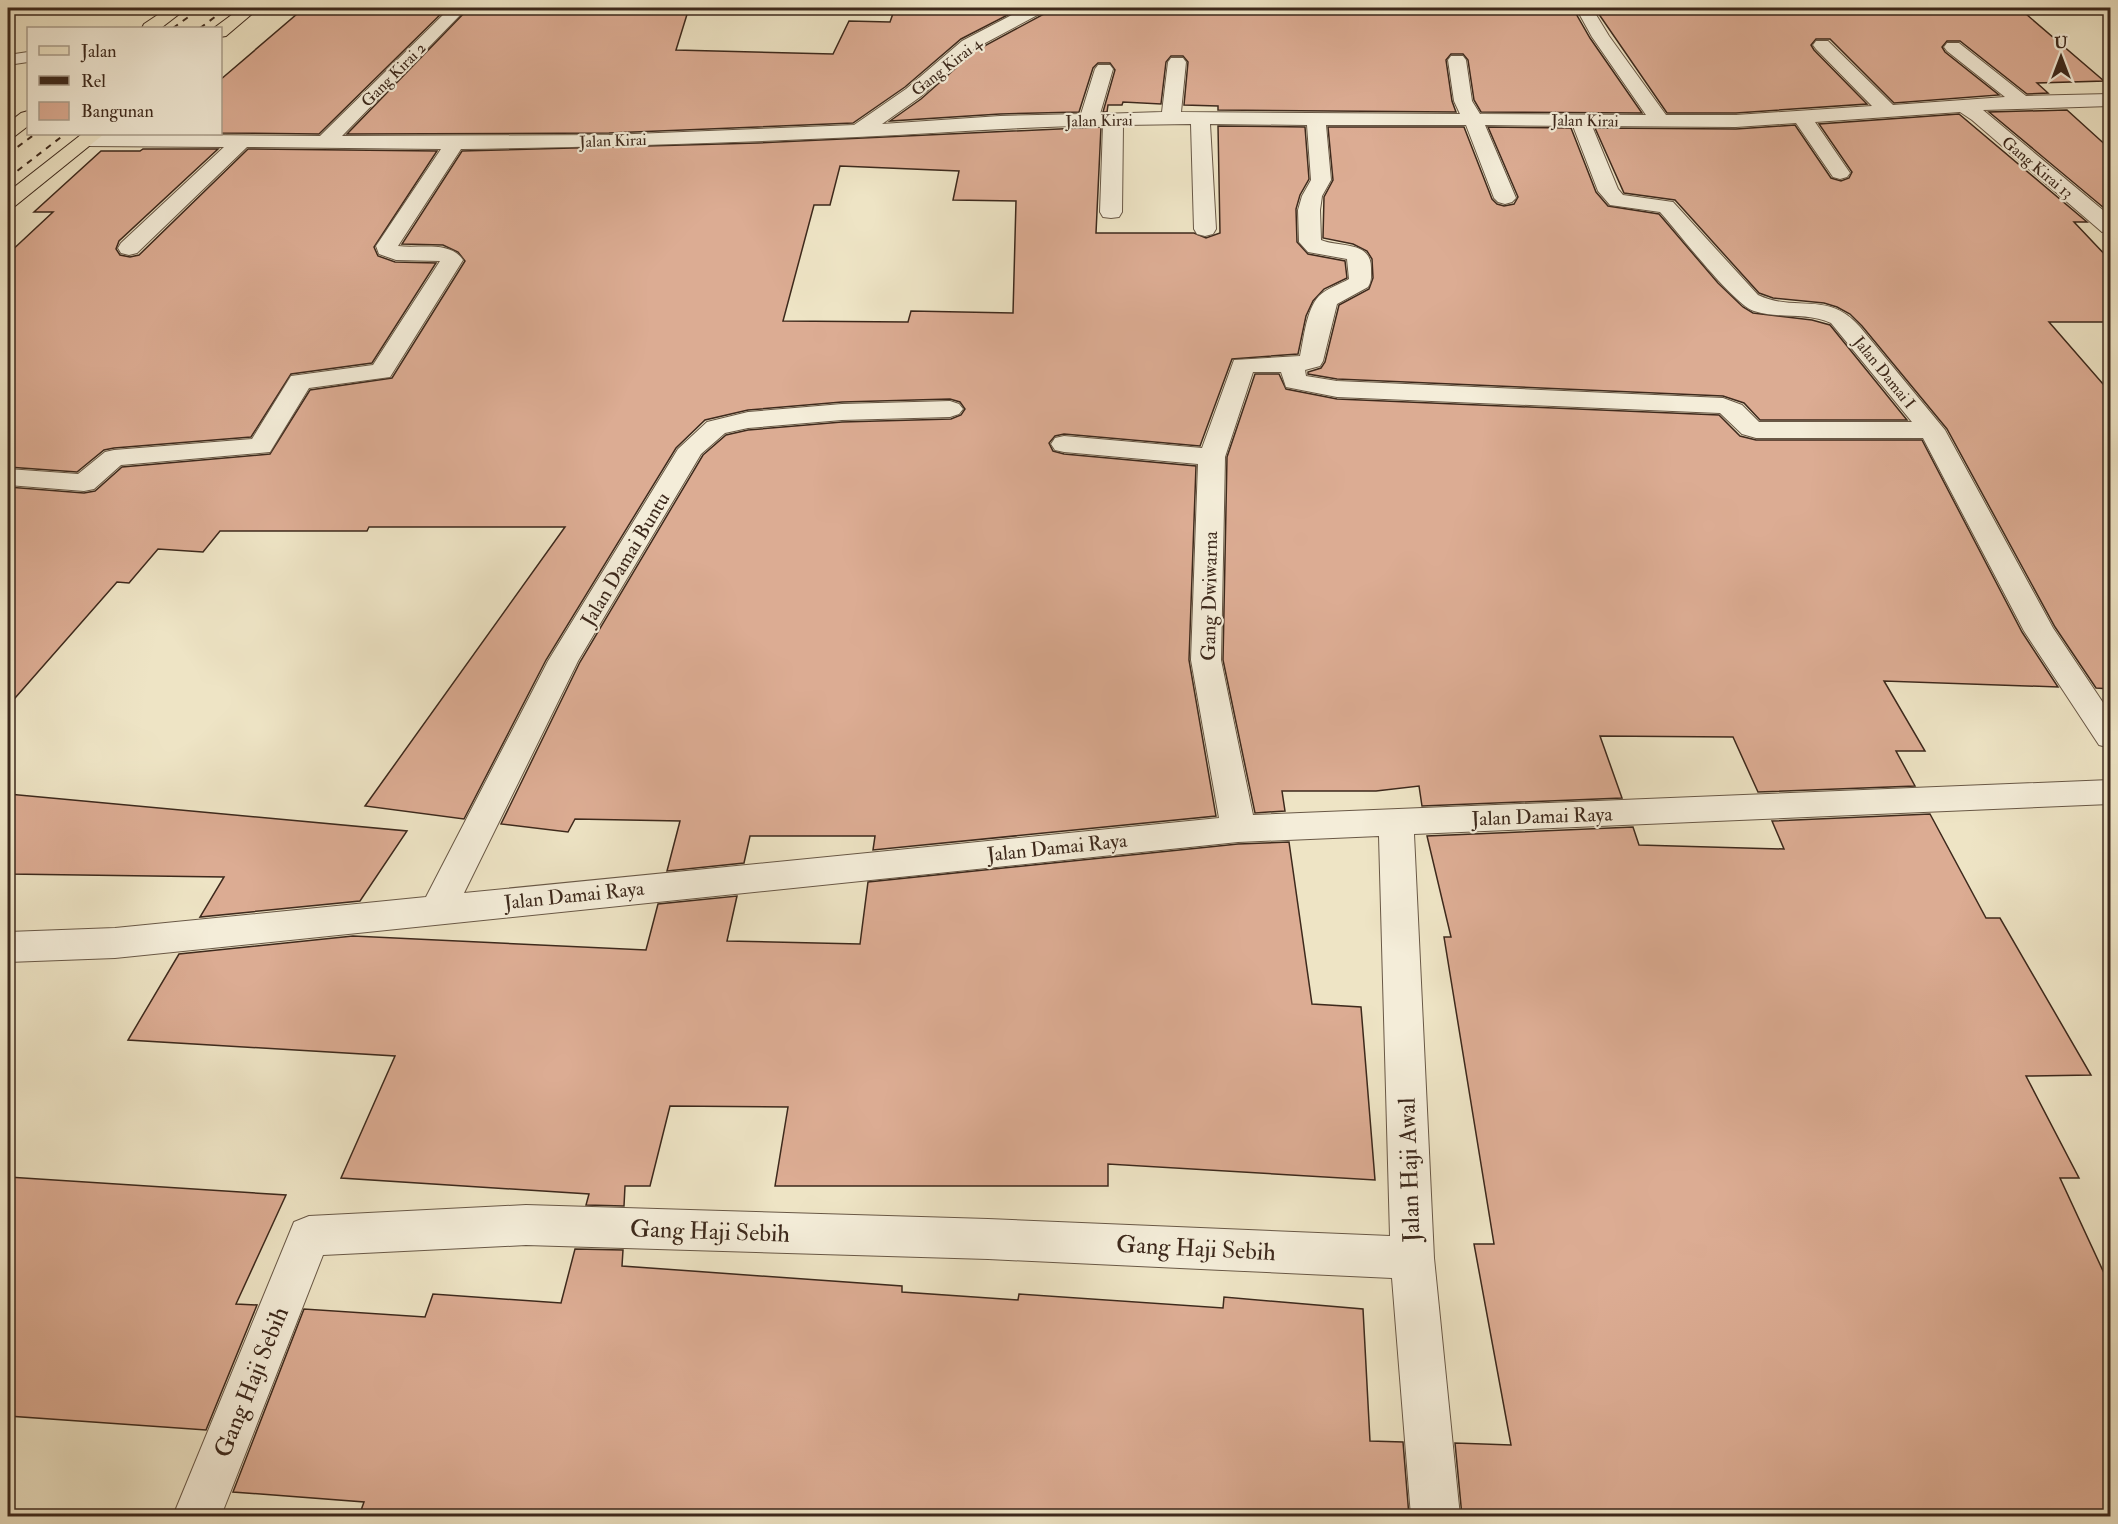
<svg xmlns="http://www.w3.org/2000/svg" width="2118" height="1524" viewBox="0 0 2118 1524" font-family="'IM FELL Double Pica',serif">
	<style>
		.building { fill: #dcac93; stroke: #3d291c; stroke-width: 1.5; fill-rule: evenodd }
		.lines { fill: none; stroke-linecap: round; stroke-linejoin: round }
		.service-casing { stroke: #695846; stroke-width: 2 }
		.minor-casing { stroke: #695846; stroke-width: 2 }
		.primary-casing { stroke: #3d291c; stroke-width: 2 }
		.service { fill: #f4edd9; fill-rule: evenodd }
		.minor { fill: #f4edd9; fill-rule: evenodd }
		.primary { fill: #eee4c5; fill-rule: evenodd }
		.rail { stroke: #3d291c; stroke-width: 2; stroke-dasharray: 6 6; stroke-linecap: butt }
		.labels { text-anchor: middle; stroke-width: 4.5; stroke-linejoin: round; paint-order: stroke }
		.far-street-label { font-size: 16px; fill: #3d291c; stroke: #f4edd9 }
		.street-label { font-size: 20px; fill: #3d291c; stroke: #f4edd9 }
		.near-street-label { font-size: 24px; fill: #3d291c; stroke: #f4edd9 }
	</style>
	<rect width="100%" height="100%" fill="#eee4c5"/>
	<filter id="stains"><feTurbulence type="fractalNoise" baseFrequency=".00333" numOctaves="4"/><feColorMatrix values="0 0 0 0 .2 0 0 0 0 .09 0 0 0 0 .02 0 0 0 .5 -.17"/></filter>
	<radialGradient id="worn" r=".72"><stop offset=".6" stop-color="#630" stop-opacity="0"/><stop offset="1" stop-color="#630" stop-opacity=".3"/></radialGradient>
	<g class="building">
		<path d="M304 8H447L319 134 220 133V80Z"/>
		<path d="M469 8H689L676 50 833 54 849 21 890 22 895 8H1021L961 39 905 87 853 123 609 133 347 134Z"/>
		<path d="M1047 8H1476L1575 12 1590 38 1642 113 1481 112 1474 100 1468 60 1463 54H1451L1446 60 1452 101 1456 112 1218 110V106L1184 105 1188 62 1183 56H1171L1166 62 1161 104 1123 102 1122 105H1108L1107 112H1103L1115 70 1110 63H1098L1093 68 1079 112 1000 114 890 121 921 99 975 51 1044 14Z"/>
		<path d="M1721 8H2019L2104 81 2037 83 2048 93 2027 94 1960 41H1947L1942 47 1945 52 1999 95 1894 103 1830 39H1816L1811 45 1814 50 1867 104 1736 113H1667L1596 10 1724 12Z"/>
		<path d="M2067 110 2110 149V213L1989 112Z"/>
		<path d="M1959 114 2087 222H2074L2110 260V322H2049L2110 392V689L2096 688 2055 627 1947 429 1862 326 1850 314 1837 307 1824 303 1773 298 1759 293 1675 200 1624 193 1595 128 1736 129 1795 125 1831 178 1841 181 1849 178 1852 172 1819 124Z"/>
		<path d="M1218 126 1305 127 1309 179 1300 195 1296 209 1297 242 1308 254 1345 261 1347 278 1324 289 1313 301 1306 316 1298 354 1232 359 1200 446 1064 434 1055 436 1049 443 1053 451 1064 454 1196 466 1189 660 1216 816 873 850 875 836H750L744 863 667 871 680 821 575 819 568 832 501 824 580 662 703 455 726 435 748 430 842 422 951 419 961 415 965 409 960 402 950 399 842 402 748 410 705 420 676 448 546 660 464 819 365 806 565 527H369L367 531H220L203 552 158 549 129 583 117 582 8 706V487L84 493 95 491 122 467 270 454 310 390 392 378 465 261 458 252 443 245 402 244 462 151 758 143 1101 127 1096 233H1194L1206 238 1220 233ZM840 166 959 171 953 200 1016 201 1013 313 911 311 908 322 783 321 814 205H830Z"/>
		<path d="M1328 127H1464L1492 199 1497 204 1504 206 1514 204 1518 197 1488 127 1571 128 1596 192 1608 206 1659 214 1718 283 1743 307 1753 313 1812 320 1830 325 1907 420H1760L1744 403 1723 396 1337 379 1308 374V372L1321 368 1325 362 1339 305 1369 289 1373 278 1372 259 1367 251 1353 244 1323 238 1324 197 1333 180Z"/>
		<path d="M143 149H218L119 241 116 249 120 255 130 257 139 255 248 149 437 151 374 247 378 256 395 262 436 263 372 363 291 374 251 437 114 448 104 450 77 472 8 467V254L53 212H34L101 151H140Z"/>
		<path d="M1255 374H1279L1286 389 1337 399 1719 415 1740 436 1756 440H1922L2022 632 2058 687 1884 681 1925 751H1896L1915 786 1758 792 1733 737 1600 736 1622 798 1422 806 1419 786 1376 791H1282L1285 811 1255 813 1223 660 1227 457Z"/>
		<path d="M8 794 407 831 360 901 200 917 224 877 8 874Z"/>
		<path d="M1930 814 1986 918H2000L2091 1075 2026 1076 2079 1178H2060L2110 1286V1516H1462L1455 1443 1511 1445 1474 1244H1494L1444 937H1451L1427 836 1633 827 1639 845 1784 849 1772 821Z"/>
		<path d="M1289 842 1312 1004 1361 1007 1375 1180 1108 1164V1186H775L788 1107 670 1106 650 1186H625L624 1206 586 1205 589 1194 341 1178 395 1056 128 1040 179 954 353 936 646 950 658 904 737 896 727 941 860 944 868 882 1238 844Z"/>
		<path d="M8 1177 286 1195 236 1304 257 1305 206 1430 8 1416Z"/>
		<path d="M575 1249 623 1250 622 1266 902 1286V1292L1018 1300 1019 1294 1223 1308 1224 1297 1363 1309 1370 1441 1403 1442 1409 1516H359L364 1502 233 1492 304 1309 425 1317 433 1294 561 1303Z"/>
	</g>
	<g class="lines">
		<g class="service-casing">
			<path id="service" d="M28 52V62L8 65V55Z"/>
		</g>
		<g class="minor-casing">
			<path id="minor" d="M450 8H467L342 136 609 135 854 125 906 89 962 41 1025 8H1045L1043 12 974 49 920 97 882 124 1000 116 1081 114 1095 69 1098 65H1110L1113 69 1100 114 1162 112 1168 62 1171 58H1183L1186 62 1181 112 1460 114 1454 101 1448 60 1451 56H1463L1466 60 1472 101 1480 114 1646 115 1592 37 1576 8H1592L1609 36 1666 115H1736L1872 106 1816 49 1813 45 1816 41H1828L1893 105 2005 97 1947 51 1944 47 1947 43H1959L2026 96 2110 94V106L1983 110 2110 216V233L2102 232 1972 120 1960 112 1815 122 1850 173 1847 177 1840 179 1833 177 1796 123 1736 127 1592 126 1618 189 1623 195 1673 202 1758 295C1796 313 1828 290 1860 327L1945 430 2053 628 2110 713V748L2099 745 2024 631 1923 438H1756L1742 434 1720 413 1337 397 1286 387 1281 372H1253L1225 457 1221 660 1253 815 2110 780V804L1414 834 1434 1258 1460 1516H1411L1392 1278 988 1259 526 1245 323 1255 221 1516H173L294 1222 309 1216 526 1205 988 1219 1390 1236 1379 836 1238 842 115 958 8 962V932L115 928 426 897 548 661 678 449 707 422 748 412 842 404 950 401 959 404 963 409 959 414 950 417 842 420 748 428 725 433 701 454 578 661 464 893 1219 818 1191 660 1198 464 1064 452 1055 450 1051 444 1055 438 1064 436 1202 448 1234 360 1300 356C1304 338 1306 310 1319 296 1326 289 1340 284 1349 279L1347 259 1308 252 1299 242 1298 210 1302 196 1311 180 1307 125 1210 124 1216 229 1213 234 1205 236 1197 234 1194 229 1191 124 1123 125 1122 212 1119 217 1111 218 1103 217 1100 212 1103 125C1021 127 939 133 857 137 725 143 593 147 461 149L398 246C419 249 450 240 463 260L390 377 309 388 270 452 121 465 94 489 84 491 8 485V469L78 474 105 452 114 450 252 439 291 376 373 365 440 261 396 260 379 254 376 246 441 149 247 147 137 253 129 255 121 253 118 248 121 243 224 147 87 146 80 144 77 140 80 136 87 134 320 136ZM1326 125H1466L1494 198 1498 202 1505 204 1512 202 1516 198 1485 125 1573 126 1598 191 1610 205 1660 212C1678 232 1733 304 1754 311 1779 319 1807 312 1831 323L1912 422H1759L1742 405 1723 398 1337 381 1306 376 1305 370 1320 366 1323 361 1337 304 1368 287C1372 281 1371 275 1371 268 1371 240 1339 248 1321 240L1320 210 1322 196 1331 180Z"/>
		</g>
		<g class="primary-casing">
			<g id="primary">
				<path d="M168 8H187L161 28H142L144 24Z"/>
				<path d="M241 8H259L226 36 220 37V28H214Z"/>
				<path d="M28 111V126L15 136 8 138V123L21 113Z"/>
				<path d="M82 134H104L15 206 8 208V192Z"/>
			</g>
		</g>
		<use href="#service" class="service"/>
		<use href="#minor" class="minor"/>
		<use href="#primary" class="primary"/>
		<g class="rail">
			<path d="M173 28 201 8"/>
			<path d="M200 28 227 8"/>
			<path d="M8 154 35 134"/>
			<path d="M8 178 65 134"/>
		</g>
	</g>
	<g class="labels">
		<g class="far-street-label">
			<text transform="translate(946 66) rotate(-38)" y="6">Gang Kirai 4</text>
			<text transform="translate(393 74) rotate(-45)" y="6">Gang Kirai 2</text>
			<text transform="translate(1099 120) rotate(-1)" y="6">Jalan Kirai</text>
			<text transform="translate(1585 120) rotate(1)" y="6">Jalan Kirai</text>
			<text transform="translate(613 140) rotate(-2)" y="6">Jalan Kirai</text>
			<text transform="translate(2038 167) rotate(40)" y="6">Gang Kirai 13</text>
			<text transform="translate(1885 372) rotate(51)" y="6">Jalan Damai I</text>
		</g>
		<g class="street-label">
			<text transform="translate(625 559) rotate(-59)" y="7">Jalan Damai Buntu</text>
			<text transform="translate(1209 596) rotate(-89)" y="7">Gang Dwiwarna</text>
			<text transform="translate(1542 816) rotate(-2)" y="7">Jalan Damai Raya</text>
			<text transform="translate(1057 847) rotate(-6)" y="7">Jalan Damai Raya</text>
			<text transform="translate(574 895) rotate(-6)" y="7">Jalan Damai Raya</text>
		</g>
		<g class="near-street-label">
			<text transform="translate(1409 1170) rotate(-92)" y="8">Jalan Haji Awal</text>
			<text transform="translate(710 1231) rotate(2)" y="8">Gang Haji Sebih</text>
			<text transform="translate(1196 1248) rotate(3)" y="8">Gang Haji Sebih</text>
			<text transform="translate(251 1382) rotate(-68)" y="8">Gang Haji Sebih</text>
		</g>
	</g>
	<rect width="2118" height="1524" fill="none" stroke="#eee4c5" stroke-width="30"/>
	<rect x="9" y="9" width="2100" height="1506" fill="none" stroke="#3d291c" stroke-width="3"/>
	<rect x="15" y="15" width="2088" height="1494" fill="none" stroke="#3d291c" stroke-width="1.5"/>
	<rect x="27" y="27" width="195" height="108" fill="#f4edd9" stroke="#ab9f8d" stroke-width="1.5"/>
	<rect x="39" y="46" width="30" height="9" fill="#eee4c5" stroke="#ab9f8d" stroke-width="1.5"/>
	<text x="81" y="57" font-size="18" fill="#3d291c">Jalan</text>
	<rect x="39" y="76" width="30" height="9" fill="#3d291c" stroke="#ab9f8d" stroke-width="1.5"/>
	<text x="81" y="87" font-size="18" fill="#3d291c">Rel</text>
	<rect x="39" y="102" width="30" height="18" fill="#dcac93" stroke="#ab9f8d" stroke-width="1.5"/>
	<text x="81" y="117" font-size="18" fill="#3d291c">Bangunan</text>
	<g transform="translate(2061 57)" stroke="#f4edd9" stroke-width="4.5" paint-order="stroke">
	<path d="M0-4.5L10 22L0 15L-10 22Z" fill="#3d291c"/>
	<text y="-9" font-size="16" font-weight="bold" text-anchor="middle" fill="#3d291c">U</text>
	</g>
	<rect width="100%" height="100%" filter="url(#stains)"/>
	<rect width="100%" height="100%" fill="url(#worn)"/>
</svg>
